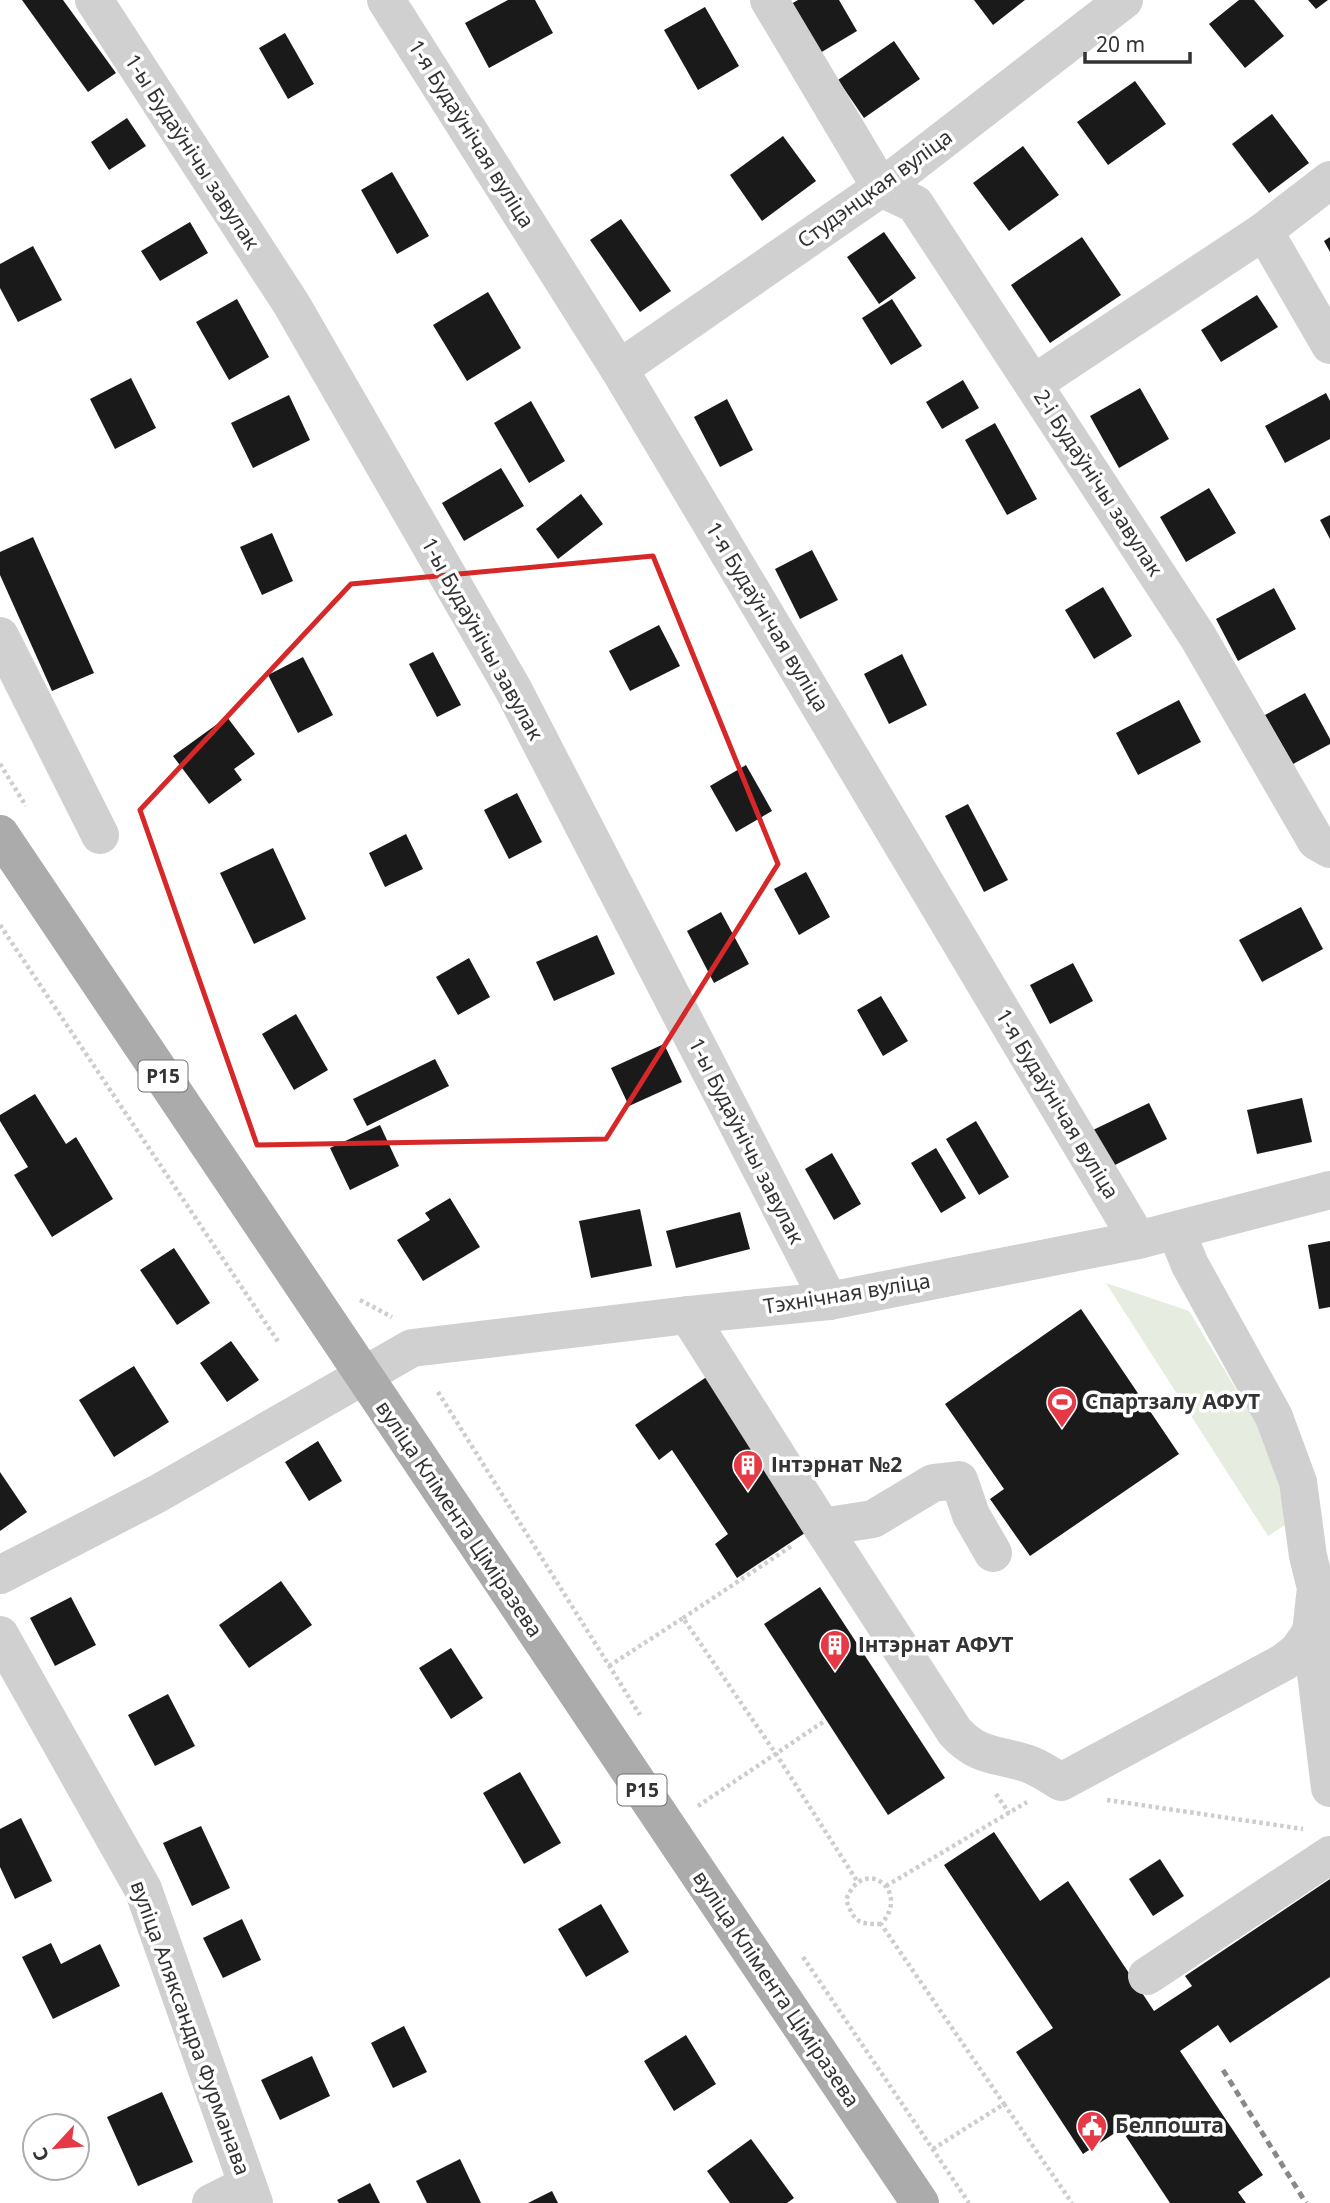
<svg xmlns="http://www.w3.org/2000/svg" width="1330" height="2203" viewBox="0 0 1330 2203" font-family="'Noto Sans',sans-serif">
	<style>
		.green { fill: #e6ecdf }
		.building { fill: #1a1a1a }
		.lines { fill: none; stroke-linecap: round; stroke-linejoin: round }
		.path { stroke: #cdcdcd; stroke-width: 4.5; stroke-dasharray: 3.5 3.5; stroke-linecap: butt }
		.minor { stroke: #d0d0d0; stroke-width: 38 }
		.major { stroke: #ababab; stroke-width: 38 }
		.rail { stroke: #888; stroke-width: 5; stroke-dasharray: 7 5; stroke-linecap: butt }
		.marked { fill: none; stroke: #d62828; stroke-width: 5; stroke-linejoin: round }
		.labels { text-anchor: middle; stroke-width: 7; stroke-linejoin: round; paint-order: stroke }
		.shield { fill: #fff; stroke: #707070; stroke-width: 2 }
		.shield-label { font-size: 19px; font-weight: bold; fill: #333 }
		.street-label { font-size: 21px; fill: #333; stroke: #fff }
		.poi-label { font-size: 21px; font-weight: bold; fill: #333; stroke: #fff; text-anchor: start }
	</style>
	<rect width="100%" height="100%" fill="#fff"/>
	<path class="green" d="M1106 1283 1189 1311 1260 1429 1291 1521 1268 1536Z"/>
	<g class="building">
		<path d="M22 0H63L116 73 88 92Z"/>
		<path d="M508 0H535L553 33 489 68 465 23Z"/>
		<path d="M798 0H839L857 31 820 53 791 4Z"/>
		<path d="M974 0H1025L993 25Z"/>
		<path d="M1239 0H1254L1284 36 1245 68 1209 24Z"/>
		<path d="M1308 0H1328L1316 9Z"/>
		<path d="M705 7 739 66 698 90 664 30Z"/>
		<path d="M285 33 314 84 288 99 259 48Z"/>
		<path d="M894 41 920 79 864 118 838 80Z"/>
		<path d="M1135 81 1166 124 1108 165 1077 122Z"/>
		<path d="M1272 114 1309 163 1269 193 1232 144Z"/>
		<path d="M127 118 146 146 109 170 91 142Z"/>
		<path d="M783 136 816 181 762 221 730 175Z"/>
		<path d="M1023 146 1059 195 1009 231 973 183Z"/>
		<path d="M392 172 429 236 397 254 361 190Z"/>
		<path d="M621 219 671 291 640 312 590 240Z"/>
		<path d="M190 222 208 253 160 281 141 251Z"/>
		<path d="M884 232 916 278 879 304 847 257Z"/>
		<path d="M1082 237 1121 295 1050 343 1011 285Z"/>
		<path d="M1330 237V252L1324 241Z"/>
		<path d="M33 246 62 300 18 322 0 288V264Z"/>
		<path d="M488 292 521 348 467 381 433 325Z"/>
		<path d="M1257 295 1278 327 1221 362 1201 330Z"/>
		<path d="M237 299 269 357 229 380 196 322Z"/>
		<path d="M892 299 922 346 891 365 862 318Z"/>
		<path d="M131 378 156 428 115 449 90 399Z"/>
		<path d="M963 380 979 408 942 429 926 402Z"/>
		<path d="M1140 388 1169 439 1119 468 1090 416Z"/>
		<path d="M1326 393 1330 401V439L1285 463 1265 426Z"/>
		<path d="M289 395 310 440 253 468 231 423Z"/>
		<path d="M727 399 753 450 720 467 694 417Z"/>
		<path d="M531 401 565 461 529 483 494 423Z"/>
		<path d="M995 423 1037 499 1007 515 965 440Z"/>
		<path d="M501 468 524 506 464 541 442 503Z"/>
		<path d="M1209 488 1236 533 1186 562 1160 517Z"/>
		<path d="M581 494 603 524 558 559 536 529Z"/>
		<path d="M1330 515V539L1320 520Z"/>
		<path d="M272 533 293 581 262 595 240 547Z"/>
		<path d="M33 537 94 673 52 691 0 575V552Z"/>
		<path d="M812 550 838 600 800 619 775 569Z"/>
		<path d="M1103 587 1132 636 1094 659 1065 610Z"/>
		<path d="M1274 588 1296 629 1238 661 1216 619Z"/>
		<path d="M659 625 680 666 630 691 609 651Z"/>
		<path d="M433 652 461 705 437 717 409 664Z"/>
		<path d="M902 654 927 705 889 724 864 674Z"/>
		<path d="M303 657 333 715 298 733 268 675Z"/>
		<path d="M1305 693 1330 739V744L1293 764 1265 715Z"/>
		<path d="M1179 700 1201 742 1138 775 1116 733Z"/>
		<path d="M227 717 255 754 234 769 242 780 209 804 173 756Z"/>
		<path d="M746 765 772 811 736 832 710 786Z"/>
		<path d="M517 793 542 842 509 859 484 810Z"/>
		<path d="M968 804 1008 880 984 892 945 816Z"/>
		<path d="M406 834 423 869 385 887 369 853Z"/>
		<path d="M273 848 306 919 254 944 220 873Z"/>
		<path d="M806 872 830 917 799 935 774 889Z"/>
		<path d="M1301 907 1323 949 1262 982 1239 940Z"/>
		<path d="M721 912 749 964 714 983 687 931Z"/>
		<path d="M597 935 615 974 554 1001 536 962Z"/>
		<path d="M469 958 490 997 458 1015 436 977Z"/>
		<path d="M1073 963 1093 1001 1050 1024 1030 985Z"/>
		<path d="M881 996 908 1041 883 1056 857 1010Z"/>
		<path d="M296 1014 328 1070 294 1090 262 1034Z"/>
		<path d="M664 1044 682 1082 629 1106 611 1068Z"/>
		<path d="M435 1059 449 1086 367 1126 353 1099Z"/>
		<path d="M35 1094 66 1144 76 1137 113 1199 52 1237 14 1175 28 1167 0 1121V1115Z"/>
		<path d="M1302 1098 1312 1142 1257 1154 1247 1110Z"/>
		<path d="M1149 1103 1167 1139 1111 1167 1093 1130Z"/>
		<path d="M976 1121 1009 1177 979 1195 946 1139Z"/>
		<path d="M380 1125 399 1166 350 1190 330 1148Z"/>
		<path d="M936 1148 966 1198 941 1213 911 1163Z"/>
		<path d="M832 1153 861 1204 834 1220 805 1169Z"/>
		<path d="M450 1198 480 1247 423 1281 397 1240 430 1220 425 1213Z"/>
		<path d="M640 1209 652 1266 591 1278 579 1221Z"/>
		<path d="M740 1212 750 1249 676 1268 666 1231Z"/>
		<path d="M1330 1241V1307L1319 1309 1308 1245Z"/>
		<path d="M174 1248 210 1303 177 1325 140 1270Z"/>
		<path d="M1081 1309 1179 1454 1030 1556 990 1499 1004 1489 945 1404Z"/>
		<path d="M231 1341 259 1380 227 1402 200 1363Z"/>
		<path d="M134 1366 169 1422 114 1457 79 1400Z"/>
		<path d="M714 1372 817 1525 737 1578 715 1544 728 1534 672 1450 659 1460 635 1425Z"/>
		<path d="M318 1441 342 1481 309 1501 285 1462Z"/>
		<path d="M0 1472 27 1512 0 1531Z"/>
		<path d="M281 1581 312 1625 249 1668 219 1625Z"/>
		<path d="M820 1587 945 1778 888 1815 764 1624Z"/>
		<path d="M71 1597 96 1645 55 1666 30 1618Z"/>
		<path d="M451 1648 483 1698 451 1719 419 1668Z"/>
		<path d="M168 1694 195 1746 155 1766 128 1715Z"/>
		<path d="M520 1772 561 1843 524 1864 483 1793Z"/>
		<path d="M21 1818 52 1881 15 1899 0 1867V1829Z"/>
		<path d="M201 1826 230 1888 192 1906 163 1843Z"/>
		<path d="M994 1832 1040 1901 1068 1881 1154 2011 1192 1986 1185 1976 1330 1879V1977L1230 2043 1218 2025 1180 2051 1263 2175 1238 2192 1246 2203H1170L1121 2129 1083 2154 1016 2052 1053 2028 944 1865Z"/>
		<path d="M1160 1859 1184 1896 1153 1916 1129 1879Z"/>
		<path d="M601 1904 629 1952 586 1977 558 1929Z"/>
		<path d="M242 1919 261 1960 223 1978 203 1938Z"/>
		<path d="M51 1943 61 1964 100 1944 120 1986 53 2019 22 1957Z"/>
		<path d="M404 2026 427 2072 393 2088 371 2043Z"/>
		<path d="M686 2035 716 2084 674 2111 644 2061Z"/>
		<path d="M312 2056 330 2096 280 2120 261 2080Z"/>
		<path d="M162 2092 193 2162 138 2186 107 2117Z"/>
		<path d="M751 2139 794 2198 787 2203H730L707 2171Z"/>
		<path d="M460 2159 481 2203H427L416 2181Z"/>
		<path d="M370 2183 380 2203H339L337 2200Z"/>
		<path d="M552 2191 558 2203H528Z"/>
	</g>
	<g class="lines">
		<g class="path">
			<path d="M0 764 26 806"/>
			<path d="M0 925 279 1343"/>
			<path d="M360 1300 392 1317"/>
			<path d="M438 1392 640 1715"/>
			<path d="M683 1618 793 1545"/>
			<path d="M609 1666 683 1618 776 1754 857 1881"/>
			<path d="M996 1794 1009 1813"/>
			<path d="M1107 1800 1303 1829"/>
			<path d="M698 1806 826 1720"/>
			<path d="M886 1886 1027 1802"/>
			<path d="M881 1924C857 1924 855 1922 846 1900 863 1854 912 1891 881 1924L1004 2104"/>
			<path d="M803 1957 969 2203"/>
			<path d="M933 2149 1004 2104 1072 2203"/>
		</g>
		<g class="minor">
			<path d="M94 0 292 305 513 689 829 1301"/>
			<path d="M386 0 619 369 1138 1240"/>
			<path d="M769 0 881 188 915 204 1033 384"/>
			<path d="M1330 180 1264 231 1033 384 1198 637 1316 841 1330 849"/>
			<path d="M1264 231 1330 345"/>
			<path d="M619 369 881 188 1124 0"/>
			<path d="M0 636 100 835"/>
			<path d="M1176 1231 1190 1265 1274 1417 1298 1482 1308 1556 1316 1588 1311 1632 1330 1788"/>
			<path d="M688 1315 822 1527 955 1732C981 1760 1000 1753 1031 1765 1041 1769 1051 1776 1061 1782L1284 1662 1298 1651 1311 1632"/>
			<path d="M822 1527 873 1519 933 1483 959 1480 971 1515 993 1553"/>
			<path d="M0 1575 157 1494 412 1348 688 1315 829 1301 1138 1240 1330 1190"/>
			<path d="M0 1635 143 1889 254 2203"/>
			<path d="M1147 1976 1330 1855"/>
			<path d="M211 2203 247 2185"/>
		</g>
		<path class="major" d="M0 834 920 2203"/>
		<path class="rail" d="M1223 2070 1306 2203"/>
	</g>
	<path class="marked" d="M653 556 778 864 606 1139 257 1145 140 810 351 584Z"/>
	<defs>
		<g id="stadium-pin" transform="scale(1.575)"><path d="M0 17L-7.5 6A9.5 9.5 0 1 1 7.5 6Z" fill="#e63946" stroke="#fff"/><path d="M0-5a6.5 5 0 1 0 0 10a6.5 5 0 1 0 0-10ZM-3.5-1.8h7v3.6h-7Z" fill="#fff"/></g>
		<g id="building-pin" transform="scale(1.575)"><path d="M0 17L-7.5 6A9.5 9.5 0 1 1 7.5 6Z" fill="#e63946" stroke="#fff"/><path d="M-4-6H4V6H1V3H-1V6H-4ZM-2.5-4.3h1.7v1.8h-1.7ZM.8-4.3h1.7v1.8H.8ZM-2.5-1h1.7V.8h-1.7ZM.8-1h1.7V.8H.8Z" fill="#fff"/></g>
		<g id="civic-pin" transform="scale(1.575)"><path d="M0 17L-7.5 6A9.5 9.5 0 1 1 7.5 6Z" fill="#e63946" stroke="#fff"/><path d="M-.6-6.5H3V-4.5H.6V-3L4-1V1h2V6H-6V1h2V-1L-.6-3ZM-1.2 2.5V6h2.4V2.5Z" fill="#fff"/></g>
	</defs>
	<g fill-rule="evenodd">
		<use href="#stadium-pin" x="1062" y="1402"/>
		<use href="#building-pin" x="748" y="1465"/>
		<use href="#building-pin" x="835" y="1645"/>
		<use href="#civic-pin" x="1092" y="2126"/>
	</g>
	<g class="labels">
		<g class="shield">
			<rect x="138.5" y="1060.5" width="49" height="31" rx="5"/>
			<rect x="617.5" y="1774.5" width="49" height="31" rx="5"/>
		</g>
		<g class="shield-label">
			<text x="163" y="1083">Р15</text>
			<text x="642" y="1797">Р15</text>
		</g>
		<g class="street-label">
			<text transform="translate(471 134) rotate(58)" y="7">1-я Будаўнічая вуліца</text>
			<text transform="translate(192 152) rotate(57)" y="7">1-ы Будаўнічы завулак</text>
			<text transform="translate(875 189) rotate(-36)" y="7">Студэнцкая вуліца</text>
			<text transform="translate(1098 483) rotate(57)" y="7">2-і Будаўнічы завулак</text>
			<text transform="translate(767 617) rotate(59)" y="7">1-я Будаўнічая вуліца</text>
			<text transform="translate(482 639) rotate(61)" y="7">1-ы Будаўнічы завулак</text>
			<text transform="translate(1057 1104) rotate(59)" y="7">1-я Будаўнічая вуліца</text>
			<text transform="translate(746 1141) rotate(63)" y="7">1-ы Будаўнічы завулак</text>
			<text transform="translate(847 1294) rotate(-9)" y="7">Тэхнічная вуліца</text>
			<text transform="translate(459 1519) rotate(56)" y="7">вуліца Клімента Ціміразева</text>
			<text transform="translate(776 1989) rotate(56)" y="7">вуліца Клімента Ціміразева</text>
			<text transform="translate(190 2028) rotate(70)" y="7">вуліца Аляксандра Фурманава</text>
		</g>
		<g class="poi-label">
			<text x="1085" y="1409">Спартзалу АФУТ</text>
			<text x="771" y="1472">Інтэрнат №2</text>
			<text x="858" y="1652">Інтэрнат АФУТ</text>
			<text x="1115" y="2133">Белпошта</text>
		</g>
	</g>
	<g transform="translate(56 2147) rotate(244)"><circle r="33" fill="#ffffff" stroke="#adadad" stroke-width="2"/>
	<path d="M0-5L12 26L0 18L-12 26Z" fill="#e63946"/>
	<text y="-10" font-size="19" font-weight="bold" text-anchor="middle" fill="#333333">С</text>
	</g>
	<path d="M1085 52v10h105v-10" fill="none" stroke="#333333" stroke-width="3.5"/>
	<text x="1096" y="52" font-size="21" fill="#333333" stroke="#ffffff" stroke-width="5" paint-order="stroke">20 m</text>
</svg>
